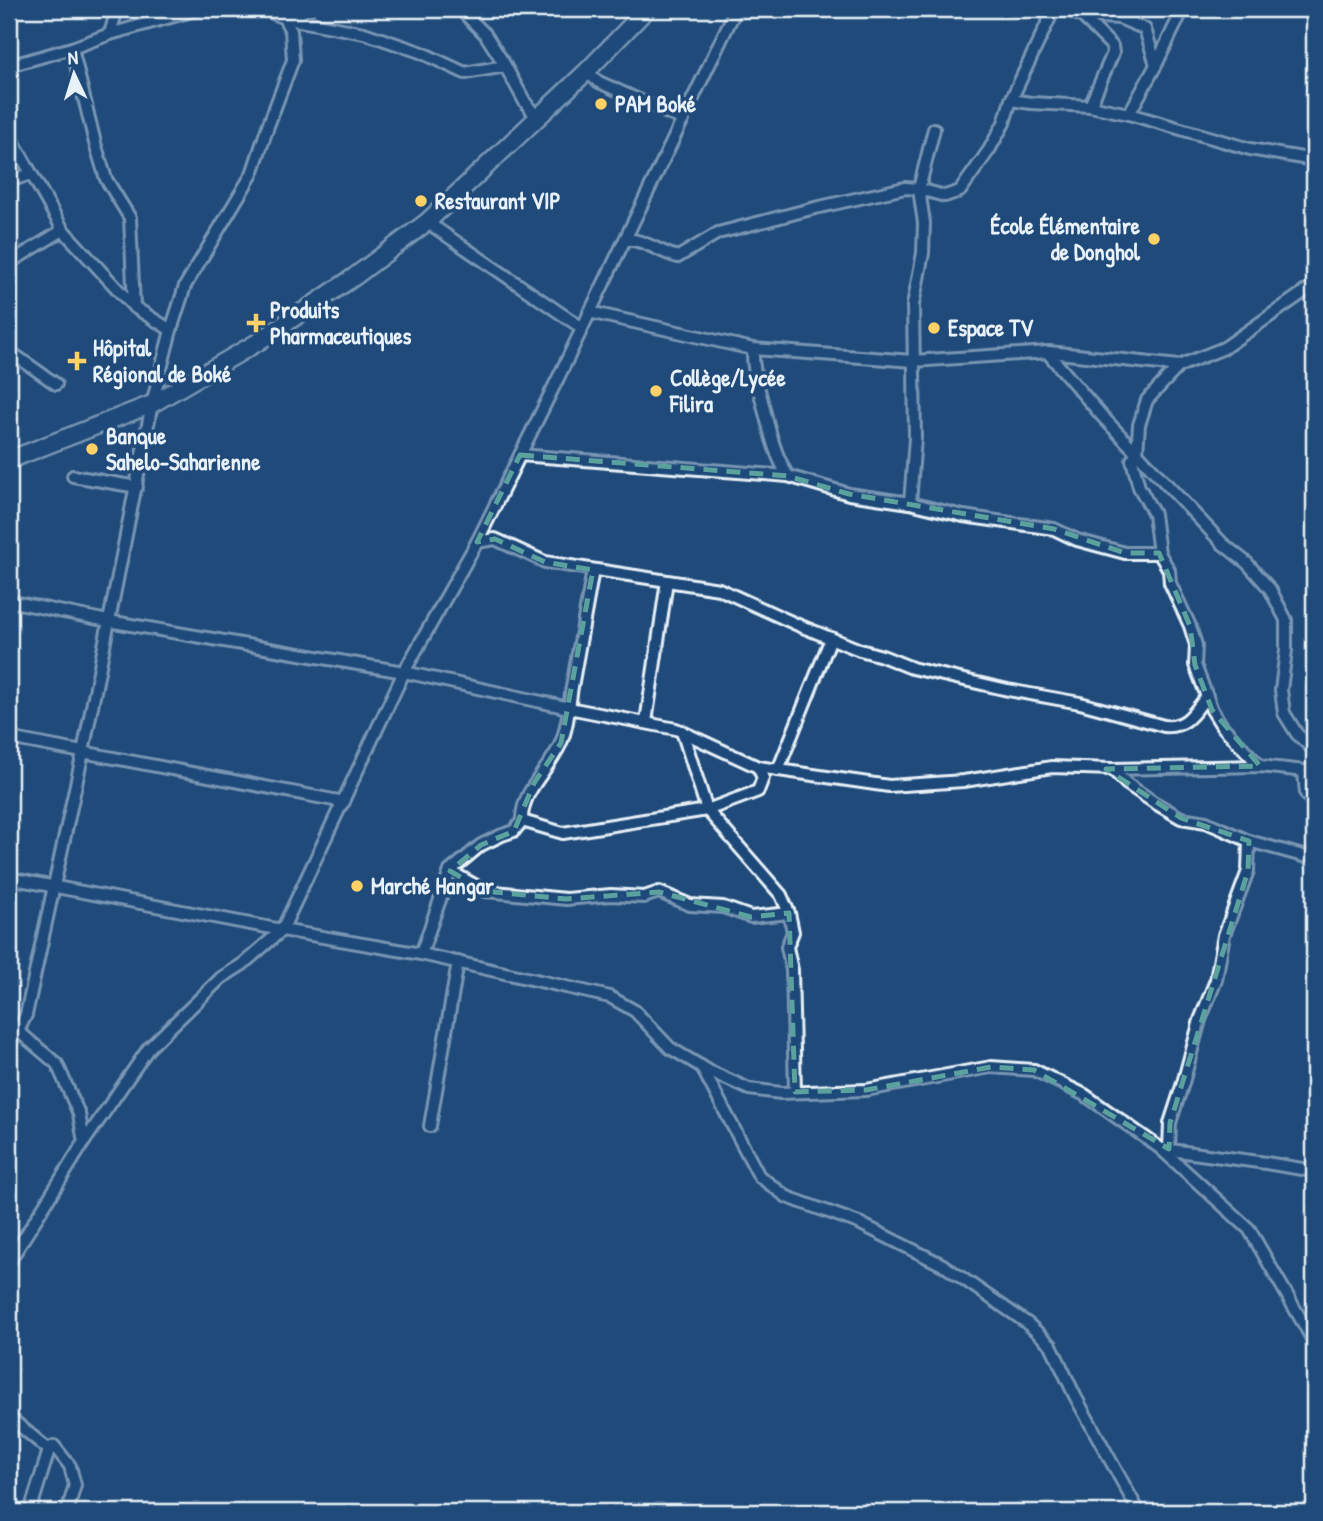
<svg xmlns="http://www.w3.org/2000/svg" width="1323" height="1521" viewBox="0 0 1323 1521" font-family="'Patrick Hand',sans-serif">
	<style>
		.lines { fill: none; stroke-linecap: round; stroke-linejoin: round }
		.minor-casing { stroke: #e8f1f8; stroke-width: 16 }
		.highway-casing { stroke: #e8f1f8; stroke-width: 21 }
		.minor { stroke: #1f4a7a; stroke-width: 10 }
		.highway { stroke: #1f4a7a; stroke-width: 16 }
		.marked { fill: none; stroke: #5ba19e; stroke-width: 5; stroke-dasharray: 14 9; stroke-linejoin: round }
		.poi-dot { fill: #ffd166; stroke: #1f4a7a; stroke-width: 2.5 }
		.labels { text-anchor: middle; stroke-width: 7; stroke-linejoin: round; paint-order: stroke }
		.poi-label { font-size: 23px; font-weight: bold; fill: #e8f1f8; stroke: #1f4a7a; text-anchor: start }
	</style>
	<rect width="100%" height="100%" fill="#1f4a7a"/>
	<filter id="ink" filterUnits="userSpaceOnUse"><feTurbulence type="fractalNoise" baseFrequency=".0143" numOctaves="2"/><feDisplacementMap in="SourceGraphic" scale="14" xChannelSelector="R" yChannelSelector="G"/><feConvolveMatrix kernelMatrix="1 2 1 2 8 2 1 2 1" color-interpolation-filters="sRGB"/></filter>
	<g filter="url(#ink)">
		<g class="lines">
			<g class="minor-casing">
				<g id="minor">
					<path d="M460 9 485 34 503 62 525 102 538 119"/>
					<path d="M1065 9 1082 16 1119 18 1145 29 1156 65"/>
					<path d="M1082 16 1112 46 1113 53 1090 106"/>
					<path d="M285 17 309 9"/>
					<path d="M284 18 364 33 420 52 465 73 505 66"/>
					<path d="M110 34 117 9"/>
					<path d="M72 48 95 143 106 179 130 218 134 307"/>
					<path d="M9 66 72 48 110 34 199 9"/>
					<path d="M586 72 599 82 683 120"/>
					<path d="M1011 100 1031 103 1090 106 1129 114 1250 149 1314 160"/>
					<path d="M1129 114 1156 65 1183 9"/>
					<path d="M9 134 63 230 134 307 171 330"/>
					<path d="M9 181 31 174"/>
					<path d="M427 222 582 328"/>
					<path d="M625 240C643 238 660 253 678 257L718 233 815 208 905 188 919 189 945 196 960 191 989 150 1004 123 1011 100 1054 9"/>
					<path d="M9 263 63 230"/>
					<path d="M589 312 753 349 913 361 1049 352 1179 366 1224 348 1314 285"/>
					<path d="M9 351 56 384"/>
					<path d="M1047 352 1102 416 1223 544 1247 563 1270 589 1286 620V650L1281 690 1284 713 1297 734 1314 750"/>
					<path d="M1179 366 1147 400 1139 425 1137 453 1132 460 1139 487 1154 514 1159 553 1169 570 1170 583 1190 626 1196 645 1195 665 1212 710 1222 726 1260 766"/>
					<path d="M520 455 788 476C775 455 770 433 764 409 759 388 752 371 753 349"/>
					<path d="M73 476 137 487"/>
					<path d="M788 476 849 494 910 503 963 516 1054 529 1077 540 1125 553H1159"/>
					<path d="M910 503 915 438 913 305 923 253 924 223 919 189 934 129"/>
					<path d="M477 542 495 539 545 562 719 589 798 625 860 650 882 656 912 668 1008 690 1080 703 1164 726C1187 728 1194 712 1207 696"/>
					<path d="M9 601 108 621 404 672 569 708 676 729 758 767 889 786 964 781 1052 767 1112 769 1260 766 1314 772"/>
					<path d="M646 722 667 581"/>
					<path d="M682 731 707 810 781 895 789 913 793 932 787 947 792 970 795 1092"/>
					<path d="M9 738 344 802"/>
					<path d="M1112 769 1127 784 1155 803 1181 818 1206 822 1249 841 1314 859"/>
					<path d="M778 770 831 638"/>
					<path d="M1304 772 1306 794 1314 804"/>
					<path d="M522 821C521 791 548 771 560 745 568 728 569 706 572 687 579 648 586 609 593 570"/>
					<path d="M450 871 485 891 566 899 611 895 644 897 659 892 690 905 723 907 751 917 789 913"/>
					<path d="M9 878 282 930 421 954 610 997 635 1011 670 1048 709 1071 749 1089 781 1093 866 1090 991 1067 1034 1070 1085 1095 1160 1148 1249 1229 1314 1342"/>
					<path d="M421 954 450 871 481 845 502 835 514 831 522 821 563 833 707 810 758 791 763 778 758 767"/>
					<path d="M18 1031 26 1015 83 752 152 404 171 330 185 286 252 174 268 126 293 60 291 31 284 18 264 9"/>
					<path d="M9 1036 18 1031 57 1064 79 1114 84 1142"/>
					<path d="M701 1066 759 1176 787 1197 859 1223 943 1265 1027 1323 1051 1345 1075 1396 1139 1512"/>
					<path d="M430 1126 458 962"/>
					<path d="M1163 1149 1266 1163 1314 1171"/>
					<path d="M1169 1149 1170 1123 1183 1083 1200 1020 1216 980 1224 935 1248 871 1249 841"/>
					<path d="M9 1262 84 1142 148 1049 221 978 243 964 282 930 404 672 477 542 564 366 736 9"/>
					<path d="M9 1417 49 1450 32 1505 33 1512"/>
					<path d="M49 1450 50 1448 54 1446 70 1466 75 1485 67 1512"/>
				</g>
			</g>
			<g class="highway-casing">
				<path id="highway" d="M9 460 152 404 258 342 354 277 427 222 586 72 647 9"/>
			</g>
			<use href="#minor" class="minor"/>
			<use href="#highway" class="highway"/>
		</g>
	</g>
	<path d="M0 0H1323V1521H0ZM520 455 788 476 849 494 1054 529 1125 553H1159L1190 626 1195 665 1212 710 1260 766 1106 769 1181 818 1249 841 1248 871 1170 1123 1169 1149 1034 1070 991 1067 866 1090 795 1092 789 913 751 917 659 892 566 899 485 891 450 871 481 845 514 831 534 783 561 743 593 570 545 562 495 539 477 542Z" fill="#1f4a7a" fill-opacity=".55" fill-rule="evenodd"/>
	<path class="marked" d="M520 455 788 476 849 494 1054 529 1125 553H1159L1190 626 1195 665 1212 710 1260 766 1106 769 1181 818 1249 841 1248 871 1170 1123 1169 1149 1034 1070 991 1067 866 1090 795 1092 789 913 751 917 659 892 566 899 485 891 450 871 481 845 514 831 534 783 561 743 593 570 545 562 495 539 477 542Z"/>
	<g class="poi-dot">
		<circle cx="601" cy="104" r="7"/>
		<circle cx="421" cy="201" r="7"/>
		<circle cx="1154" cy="239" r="7"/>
		<path d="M252.5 312.5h7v7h7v7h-7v7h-7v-7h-7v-7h7z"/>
		<circle cx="934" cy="328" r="7"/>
		<path d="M73.5 350.5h7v7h7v7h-7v7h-7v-7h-7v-7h7z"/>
		<circle cx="656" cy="391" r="7"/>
		<circle cx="92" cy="449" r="7"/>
		<circle cx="357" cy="886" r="7"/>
	</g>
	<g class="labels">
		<g class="poi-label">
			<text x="615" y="112">PAM Boké</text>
			<text x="435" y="209">Restaurant VIP</text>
			<text x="1140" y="234" text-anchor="end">École Élémentaire<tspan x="1140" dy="26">de Donghol</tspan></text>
			<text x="270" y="318">Produits<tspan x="270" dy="26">Pharmaceutiques</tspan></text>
			<text x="948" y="336">Espace TV</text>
			<text x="93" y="356">Hôpital<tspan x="93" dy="26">Régional de Boké</tspan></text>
			<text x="670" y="386">Collège/Lycée<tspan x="670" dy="26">Filira</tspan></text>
			<text x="106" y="444">Banque<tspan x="106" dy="26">Sahelo-Saharienne</tspan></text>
			<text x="371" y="894">Marché Hangar</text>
		</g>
	</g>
	<rect width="1323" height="1521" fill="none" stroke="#1f4a7a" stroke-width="35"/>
	<rect x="18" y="18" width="1288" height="1486" fill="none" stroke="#e8f1f8" stroke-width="2.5" filter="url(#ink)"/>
	<g transform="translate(74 74) rotate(356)" stroke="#1f4a7a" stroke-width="5" paint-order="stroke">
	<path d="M0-5L12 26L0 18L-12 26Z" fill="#e8f1f8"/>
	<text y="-10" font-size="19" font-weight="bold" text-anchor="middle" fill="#e8f1f8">N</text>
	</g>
</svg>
